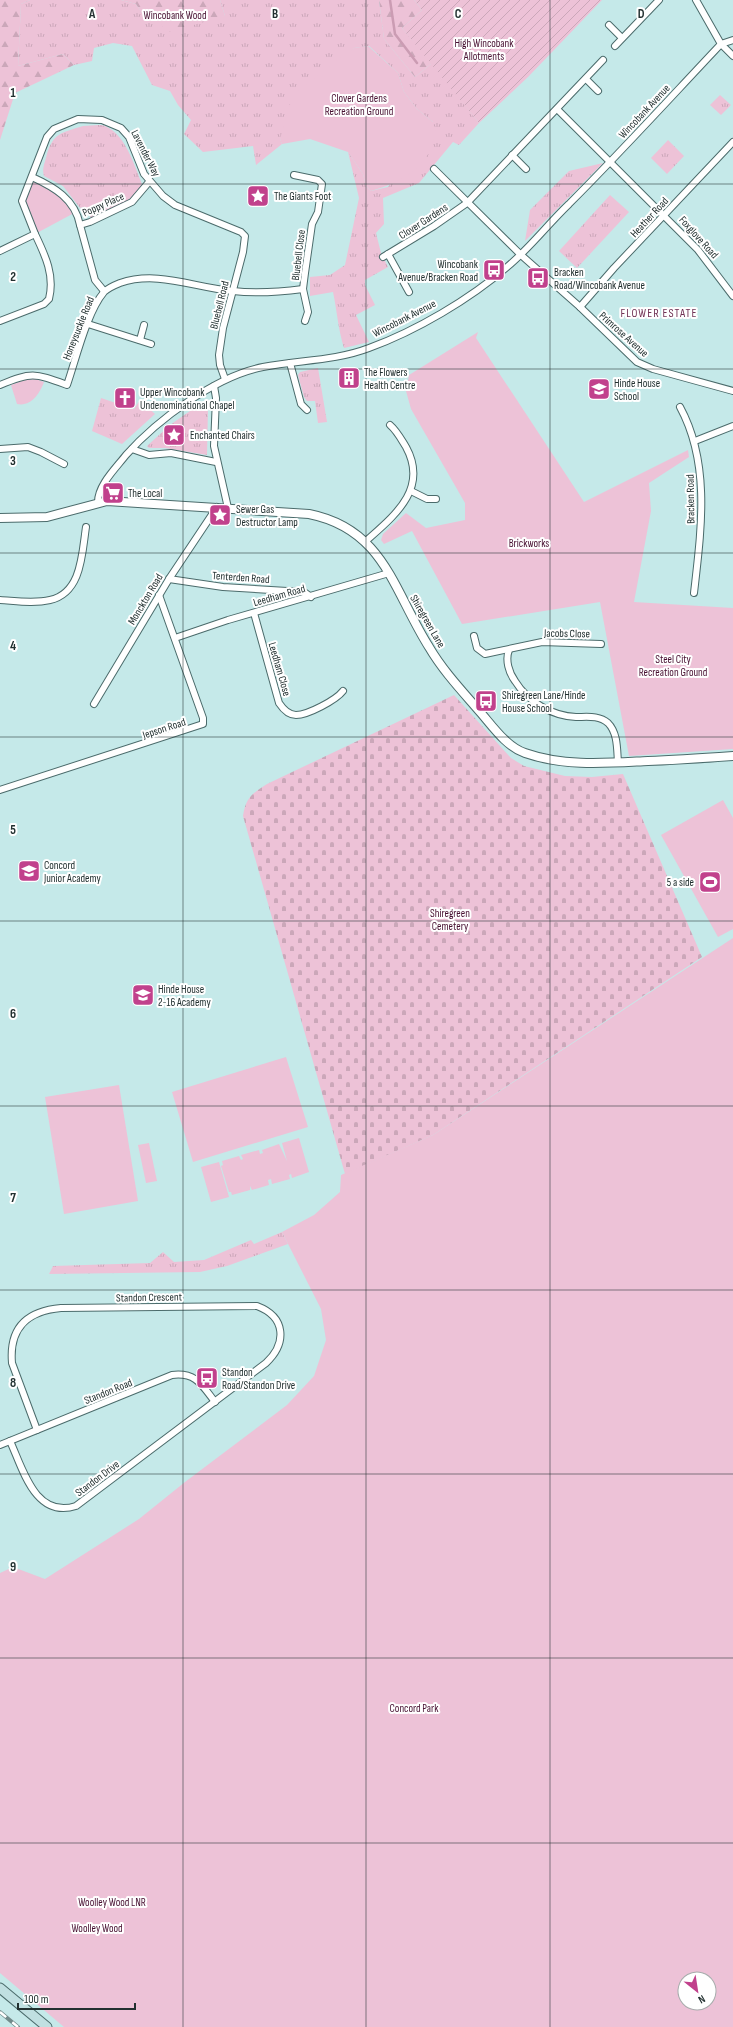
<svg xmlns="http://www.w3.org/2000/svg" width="733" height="2027" viewBox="0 0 733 2027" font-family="'Sofia Sans Condensed',sans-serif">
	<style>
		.grass { fill: url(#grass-tufts) }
		.forest { fill: url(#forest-firs) }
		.cemetery { fill: url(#cemetery-stones) }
		.park { fill: #edc2d7; fill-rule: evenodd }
		.garden { fill: url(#garden-furrows) }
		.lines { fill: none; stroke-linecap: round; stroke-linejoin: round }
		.stream { stroke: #cb9cb3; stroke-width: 2.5 }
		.minor-casing { stroke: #4b6b6b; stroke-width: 8 }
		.tertiary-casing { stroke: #4b6b6b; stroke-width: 10 }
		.secondary-casing { stroke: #4b6b6b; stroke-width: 11 }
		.minor { stroke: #fff; stroke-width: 6 }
		.tertiary { stroke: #fff; stroke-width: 8 }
		.secondary { stroke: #c0e0e1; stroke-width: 9 }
		.rail-casing { stroke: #728b8b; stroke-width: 4 }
		.rail { stroke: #fff; stroke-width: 2.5; stroke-dasharray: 8; stroke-linecap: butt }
		.grid { fill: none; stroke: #223030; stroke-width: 1; stroke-opacity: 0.55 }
		.labels { text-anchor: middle; stroke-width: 4; stroke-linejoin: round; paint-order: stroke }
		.park-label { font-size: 11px; fill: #471031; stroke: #fff }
		.street-label { font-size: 11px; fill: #223030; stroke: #fff }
		.poi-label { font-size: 11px; fill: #223030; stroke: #fff; text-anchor: start }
		.neighbourhood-label { font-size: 12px; letter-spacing: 1px; fill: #713255; stroke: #fff }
		.grid-label { font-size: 13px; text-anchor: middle; font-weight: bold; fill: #223030; stroke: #fff; stroke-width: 4; stroke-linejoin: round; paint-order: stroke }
	</style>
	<defs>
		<pattern id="grass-tufts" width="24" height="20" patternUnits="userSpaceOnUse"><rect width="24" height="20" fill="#edc2d7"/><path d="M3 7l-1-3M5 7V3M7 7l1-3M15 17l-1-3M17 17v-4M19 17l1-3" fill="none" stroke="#cba7b9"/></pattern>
		<pattern id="forest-firs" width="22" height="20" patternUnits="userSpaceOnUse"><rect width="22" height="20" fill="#edc2d7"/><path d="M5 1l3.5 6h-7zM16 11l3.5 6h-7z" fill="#cba7b9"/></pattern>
		<pattern id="cemetery-stones" width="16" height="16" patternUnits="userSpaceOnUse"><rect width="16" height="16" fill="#edc2d7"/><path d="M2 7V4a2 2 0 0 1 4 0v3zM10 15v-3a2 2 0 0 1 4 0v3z" fill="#cba7b9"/></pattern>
		<pattern id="garden-furrows" width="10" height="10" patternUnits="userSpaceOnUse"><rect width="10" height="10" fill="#edc2d7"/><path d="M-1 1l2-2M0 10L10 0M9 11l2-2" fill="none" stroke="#cba7b9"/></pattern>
	</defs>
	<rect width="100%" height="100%" fill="#c5e9e9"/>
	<g class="grass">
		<path d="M30 0H121L136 4 146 19 225 16 220 0H379L384 39 415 77 432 63 479 123 459 145 453 142 419 183 383 198 384 224 376 233 381 253 388 267 365 280V285L375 305 356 315 369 342 344 348C338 329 337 311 333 292L310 296V277L330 275 345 265 359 198 348 152 363 174 366 186 371 191 388 187 433 122 417 109 404 92 398 73 369 46 354 48 280 139 282 144 256 165 253 146 203 152 184 134 191 120 178 105 170 91 152 85 132 46 113 43 94 48 92 61 74 65 63 54 18 66 21 4Z"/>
		<path d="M720 95 731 105 721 115 710 105Z"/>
		<path d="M83 126C90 126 100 124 105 126 126 135 134 165 142 184 130 205 112 209 91 218L84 207 80 208 63 186 44 176C42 169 44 165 46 158 52 133 61 133 83 126Z"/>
		<path d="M668 140 684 156 667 174 651 158Z"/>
		<path d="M603 163 525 241 530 210 569 171Z"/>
		<path d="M610 195 629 212 577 268 559 251Z"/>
		<path d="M318 368 327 422 318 423 315 401H307L304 397 298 375 300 372Z"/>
		<path d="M101 398 134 409 140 400 155 414 122 444 92 431Z"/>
		<path d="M200 404H206L208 408 207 455 165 448H149L147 446 170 425Z"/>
		<path d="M282 1232 288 1244 227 1266 200 1272 49 1274 53 1266 150 1263 163 1252 174 1262 204 1260 251 1240 254 1244Z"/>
	</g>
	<g class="forest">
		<path d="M0 0H30L21 4 18 66 63 54 74 65 15 93 0 140Z"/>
		<path d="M121 0H220L225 16 165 33 160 20 146 19 136 4Z"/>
		<path d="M379 0H414L422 10 402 28 432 63 415 77 384 39Z"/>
	</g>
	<path class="cemetery" d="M454 695 511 758 524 766 565 776 592 777 623 774 702 957 433 1135 345 1174 243 816C246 797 252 794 267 784Z"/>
	<g class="park">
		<path d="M368 46 398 73 404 92 417 109 433 122 436 132C433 140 431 150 427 156 415 175 392 185 371 191L366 186 363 174 348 152 310 139 282 144 280 139 293 94 354 48Z"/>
		<path d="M32 177 47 184 76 212 35 234C25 210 19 202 32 177Z"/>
		<path d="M478 332 476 338 584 502 688 450 689 457 649 483 651 511 634 602 733 608V749L629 756 600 602 462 624 412 531 384 544 381 540 383 534 406 513 426 528 465 520V503L411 409 406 391 409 375Z"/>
		<path d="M36 379 44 382C40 393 31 407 17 404L11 385 24 380Z"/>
		<path d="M723 800 733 818V929L718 937 661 835Z"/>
		<path d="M733 938V2027H64L0 1973V1573L13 1567 45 1579 139 1519 185 1482 287 1405 314 1376 326 1340 321 1309 282 1232 314 1215 340 1192 341 1175 433 1135ZM685 1979H709V2003H685Z"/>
		<path d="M286 1057 308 1127 193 1162 172 1092Z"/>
		<path d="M119 1085 138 1201 64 1214 45 1097Z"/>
		<path d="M299 1138 309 1172 292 1178 291 1174 289 1175 290 1179 272 1184 271 1179 268 1180 269 1185 252 1190 250 1186V1190L232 1195 231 1192H229L221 1166 223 1165 222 1161 239 1156 241 1160 243 1159 241 1155 259 1150 260 1154 263 1153 262 1150 279 1144 287 1161 282 1143Z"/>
		<path d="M149 1143 157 1181 146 1183 138 1145Z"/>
		<path d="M219 1162 229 1197 211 1202 201 1167Z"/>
	</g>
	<path class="garden" d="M414 0H602L528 77 479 123 402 28 422 10Z"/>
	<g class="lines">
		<path class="stream" d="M390 0 395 34 417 63"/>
		<g class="minor-casing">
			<g id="minor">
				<path d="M696 0 721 44 733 56"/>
				<path d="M609 25 622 38"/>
				<path d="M615 46 659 0"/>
				<path d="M586 79 598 91"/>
				<path d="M557 109 698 250 733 296"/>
				<path d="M512 155 526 169"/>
				<path d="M434 169 521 255 580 307 637 362 653 369 733 391"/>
				<path d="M294 175 318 180 322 184 318 212 312 224 305 273 303 289 308 312 305 321"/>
				<path d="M32 177C54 187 75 199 80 225"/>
				<path d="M0 251 35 234 22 201 47 137 54 129 78 119 102 120 121 128 129 137 144 174 163 196 175 205 241 232 245 236 243 252 223 328 219 355 220 365 225 379"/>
				<path d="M388 254 409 292"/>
				<path d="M383 257 434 226 467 203 603 60"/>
				<path d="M104 291 95 280 80 225 90 222 132 202 149 182"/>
				<path d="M580 307 614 268 733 142"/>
				<path d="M0 321 44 304 49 299C55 275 45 255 35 234"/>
				<path d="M88 324 151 344"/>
				<path d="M140 340 144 325"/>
				<path d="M290 363 301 404 307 410"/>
				<path d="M0 385C32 372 34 373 67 385 76 359 87 312 104 292 108 288 115 285 120 283 158 270 195 288 233 291 257 294 280 292 303 289"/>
				<path d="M214 386 216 398 214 446 228 508"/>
				<path d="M680 407C711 464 701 531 694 593"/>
				<path d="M695 441 733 426"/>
				<path d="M0 449 28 447 41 452 64 464"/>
				<path d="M132 449 149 455 171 453 216 462"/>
				<path d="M411 491 427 499H436"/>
				<path d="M98 502C98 485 116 468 126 455 157 420 216 376 263 367 298 360 335 361 369 348 416 331 470 299 507 267 530 248 548 224 569 204 621 152 671 97 721 44L733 40"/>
				<path d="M366 541C394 516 429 489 406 447 401 439 397 431 390 425"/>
				<path d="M169 579 223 587 304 592 311 597"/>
				<path d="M0 600C16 601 34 604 50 600 82 593 82 553 86 527"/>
				<path d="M254 613 279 703C283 709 288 715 296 715 308 715 336 700 343 691"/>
				<path d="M474 636 477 648 485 654 542 642 601 644"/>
				<path d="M175 638 228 620 389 573"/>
				<path d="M509 650C505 660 509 673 515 681 528 702 552 716 576 717 587 717 599 715 608 723 618 733 617 750 618 763"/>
				<path d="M94 704 169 579 217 507"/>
				<path d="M0 790 203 724V718L159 595"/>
				<path d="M10 1441C23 1469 35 1519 76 1506L266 1363C287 1343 286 1317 257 1306L61 1308C27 1311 9 1328 12 1363L37 1430"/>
				<path d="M0 1445 172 1375C196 1372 202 1385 215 1402"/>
			</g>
		</g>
		<g class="tertiary-casing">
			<path id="tertiary" d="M0 518 47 517 107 501 309 514C384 529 393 590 429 647 443 671 463 692 481 713 493 727 507 747 525 753 565 767 608 763 648 761 677 760 705 758 733 756"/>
		</g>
		<g class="secondary-casing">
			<path id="secondary" d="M0 1988 47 2027"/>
		</g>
		<use href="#minor" class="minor"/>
		<use href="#tertiary" class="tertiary"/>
		<use href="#secondary" class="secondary"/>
		<g class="rail-casing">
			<path id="rail" d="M0 2012 18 2027"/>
		</g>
		<use href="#rail" class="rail"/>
	</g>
	<path class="grid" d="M183 0V2027M366 0V2027M550 0V2027M0 184H733M0 369H733M0 553H733M0 737H733M0 921H733M0 1106H733M0 1290H733M0 1474H733M0 1658H733M0 1843H733"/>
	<defs>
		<g id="sight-square" transform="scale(1.15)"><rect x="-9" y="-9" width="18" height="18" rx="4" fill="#c1418c" stroke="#fff"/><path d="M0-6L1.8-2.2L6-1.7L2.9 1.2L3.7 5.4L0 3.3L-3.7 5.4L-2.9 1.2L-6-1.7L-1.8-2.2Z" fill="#fff"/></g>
		<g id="bus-square" transform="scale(1.15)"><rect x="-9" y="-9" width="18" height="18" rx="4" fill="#c1418c" stroke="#fff"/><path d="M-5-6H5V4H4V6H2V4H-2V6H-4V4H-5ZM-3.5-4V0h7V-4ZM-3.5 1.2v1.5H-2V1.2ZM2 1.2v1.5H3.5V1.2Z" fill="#fff"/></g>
		<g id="building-square" transform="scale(1.15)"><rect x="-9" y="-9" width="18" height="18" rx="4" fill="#c1418c" stroke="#fff"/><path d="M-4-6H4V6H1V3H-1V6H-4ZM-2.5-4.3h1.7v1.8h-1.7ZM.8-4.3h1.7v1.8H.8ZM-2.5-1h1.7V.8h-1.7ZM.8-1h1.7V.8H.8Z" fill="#fff"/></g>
		<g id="school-square" transform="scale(1.15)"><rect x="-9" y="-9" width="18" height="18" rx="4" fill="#c1418c" stroke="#fff"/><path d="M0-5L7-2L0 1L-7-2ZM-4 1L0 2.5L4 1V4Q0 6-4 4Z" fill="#fff"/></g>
		<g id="church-square" transform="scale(1.15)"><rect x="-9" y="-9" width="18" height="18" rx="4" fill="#c1418c" stroke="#fff"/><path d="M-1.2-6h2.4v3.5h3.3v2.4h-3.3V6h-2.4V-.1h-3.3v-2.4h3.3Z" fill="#fff"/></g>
		<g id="supermarket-square" transform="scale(1.15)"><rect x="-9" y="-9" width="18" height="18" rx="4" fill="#c1418c" stroke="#fff"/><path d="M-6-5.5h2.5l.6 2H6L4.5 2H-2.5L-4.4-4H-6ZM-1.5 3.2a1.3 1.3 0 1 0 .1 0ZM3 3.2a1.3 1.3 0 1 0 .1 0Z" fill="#fff"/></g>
		<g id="stadium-square" transform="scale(1.15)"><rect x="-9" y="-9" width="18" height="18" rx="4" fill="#c1418c" stroke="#fff"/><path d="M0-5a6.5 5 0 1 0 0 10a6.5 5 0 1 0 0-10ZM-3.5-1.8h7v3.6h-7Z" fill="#fff"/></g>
	</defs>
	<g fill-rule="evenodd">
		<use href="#sight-square" x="258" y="196"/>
		<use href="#bus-square" x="494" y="270"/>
		<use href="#bus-square" x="538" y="278"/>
		<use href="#building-square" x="349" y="378"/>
		<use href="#school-square" x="599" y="389"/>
		<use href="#church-square" x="125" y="398"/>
		<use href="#sight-square" x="174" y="435"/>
		<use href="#supermarket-square" x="113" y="493"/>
		<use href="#sight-square" x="220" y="515"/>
		<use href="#bus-square" x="486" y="701"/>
		<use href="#school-square" x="29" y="871"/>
		<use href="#stadium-square" x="710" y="882"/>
		<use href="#school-square" x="143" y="995"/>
		<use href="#bus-square" x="207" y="1378"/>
	</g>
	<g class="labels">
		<g class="park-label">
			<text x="175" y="19">Wincobank Wood</text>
			<text x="484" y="47">High Wincobank<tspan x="484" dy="13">Allotments</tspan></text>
			<text x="359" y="102">Clover Gardens<tspan x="359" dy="13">Recreation Ground</tspan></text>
			<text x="529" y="547">Brickworks</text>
			<text x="673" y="663">Steel City<tspan x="673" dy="13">Recreation Ground</tspan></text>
			<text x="450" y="917">Shiregreen<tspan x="450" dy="13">Cemetery</tspan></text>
			<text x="414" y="1712">Concord Park</text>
			<text x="112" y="1906">Woolley Wood LNR</text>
			<text x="97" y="1932">Woolley Wood</text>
		</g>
		<g class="street-label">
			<text transform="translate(644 111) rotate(-47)" y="4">Wincobank Avenue</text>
			<text transform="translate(146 153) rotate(63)" y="4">Lavender Way</text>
			<text transform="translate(103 204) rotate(-24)" y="4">Poppy Place</text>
			<text transform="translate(649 217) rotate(-47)" y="4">Heather Road</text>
			<text transform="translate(423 221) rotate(-33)" y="4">Clover Gardens</text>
			<text transform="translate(699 237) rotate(48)" y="4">Foxglove Road</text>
			<text transform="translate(298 255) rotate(-83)" y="4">Bluebell Close</text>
			<text transform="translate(219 305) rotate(-76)" y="4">Bluebell Road</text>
			<text transform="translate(404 318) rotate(-27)" y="4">Wincobank Avenue</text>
			<text transform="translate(78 328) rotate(-68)" y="4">Honeysuckle Road</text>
			<text transform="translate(624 334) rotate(42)" y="4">Primrose Avenue</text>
			<text transform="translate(690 499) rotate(-91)" y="4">Bracken Road</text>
			<text transform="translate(241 577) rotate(4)" y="4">Tenterden Road</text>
			<text transform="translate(279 595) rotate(-16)" y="4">Leedham Road</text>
			<text transform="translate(145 599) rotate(-59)" y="4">Monckton Road</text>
			<text transform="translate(428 621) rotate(60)" y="4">Shiregreen Lane</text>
			<text transform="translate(567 633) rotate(1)" y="4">Jacobs Close</text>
			<text transform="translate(280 669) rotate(74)" y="4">Leedham Close</text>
			<text transform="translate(164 728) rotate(-18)" y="4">Jepson Road</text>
			<text transform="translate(149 1297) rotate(-1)" y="4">Standon Crescent</text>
			<text transform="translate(108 1391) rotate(-22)" y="4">Standon Road</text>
			<text transform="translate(97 1478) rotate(-37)" y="4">Standon Drive</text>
		</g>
		<g class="poi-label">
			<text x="274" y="200">The Giants Foot</text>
			<text x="478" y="268" text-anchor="end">Wincobank<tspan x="478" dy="13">Avenue/Bracken Road</tspan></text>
			<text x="554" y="276">Bracken<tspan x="554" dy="13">Road/Wincobank Avenue</tspan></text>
			<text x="364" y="376">The Flowers<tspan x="364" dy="13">Health Centre</tspan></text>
			<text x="614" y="387">Hinde House<tspan x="614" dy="13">School</tspan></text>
			<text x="140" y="396">Upper Wincobank<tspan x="140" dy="13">Undenominational Chapel</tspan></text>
			<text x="190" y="439">Enchanted Chairs</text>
			<text x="128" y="497">The Local</text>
			<text x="236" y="513">Sewer Gas<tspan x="236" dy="13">Destructor Lamp</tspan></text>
			<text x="502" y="699">Shiregreen Lane/Hinde<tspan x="502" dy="13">House School</tspan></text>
			<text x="44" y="869">Concord<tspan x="44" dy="13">Junior Academy</tspan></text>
			<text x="694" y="886" text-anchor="end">5 a side</text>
			<text x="158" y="993">Hinde House<tspan x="158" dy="13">2-16 Academy</tspan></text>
			<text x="222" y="1376">Standon<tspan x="222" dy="13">Road/Standon Drive</tspan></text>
		</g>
		<g class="neighbourhood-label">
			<text x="659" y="317">FLOWER ESTATE</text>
		</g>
	</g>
	<g class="grid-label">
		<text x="92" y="18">A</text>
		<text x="275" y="18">B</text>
		<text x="458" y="18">C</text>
		<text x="641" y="18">D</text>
		<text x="13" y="97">1</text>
		<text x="13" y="281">2</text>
		<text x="13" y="465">3</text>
		<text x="13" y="650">4</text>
		<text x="13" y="834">5</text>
		<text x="13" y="1018">6</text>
		<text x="13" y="1202">7</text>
		<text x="13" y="1387">8</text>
		<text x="13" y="1571">9</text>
	</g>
	<g transform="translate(697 1991) rotate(150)"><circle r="19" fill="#ffffff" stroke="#a7acac"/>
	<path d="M0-3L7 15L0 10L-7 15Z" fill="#c1418c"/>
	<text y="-6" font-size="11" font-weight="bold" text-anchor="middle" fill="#223030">N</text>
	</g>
	<path d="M18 2003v6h117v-6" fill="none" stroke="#223030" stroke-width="2"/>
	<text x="24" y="2003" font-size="12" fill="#223030" stroke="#ffffff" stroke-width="3" paint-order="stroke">100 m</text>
</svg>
